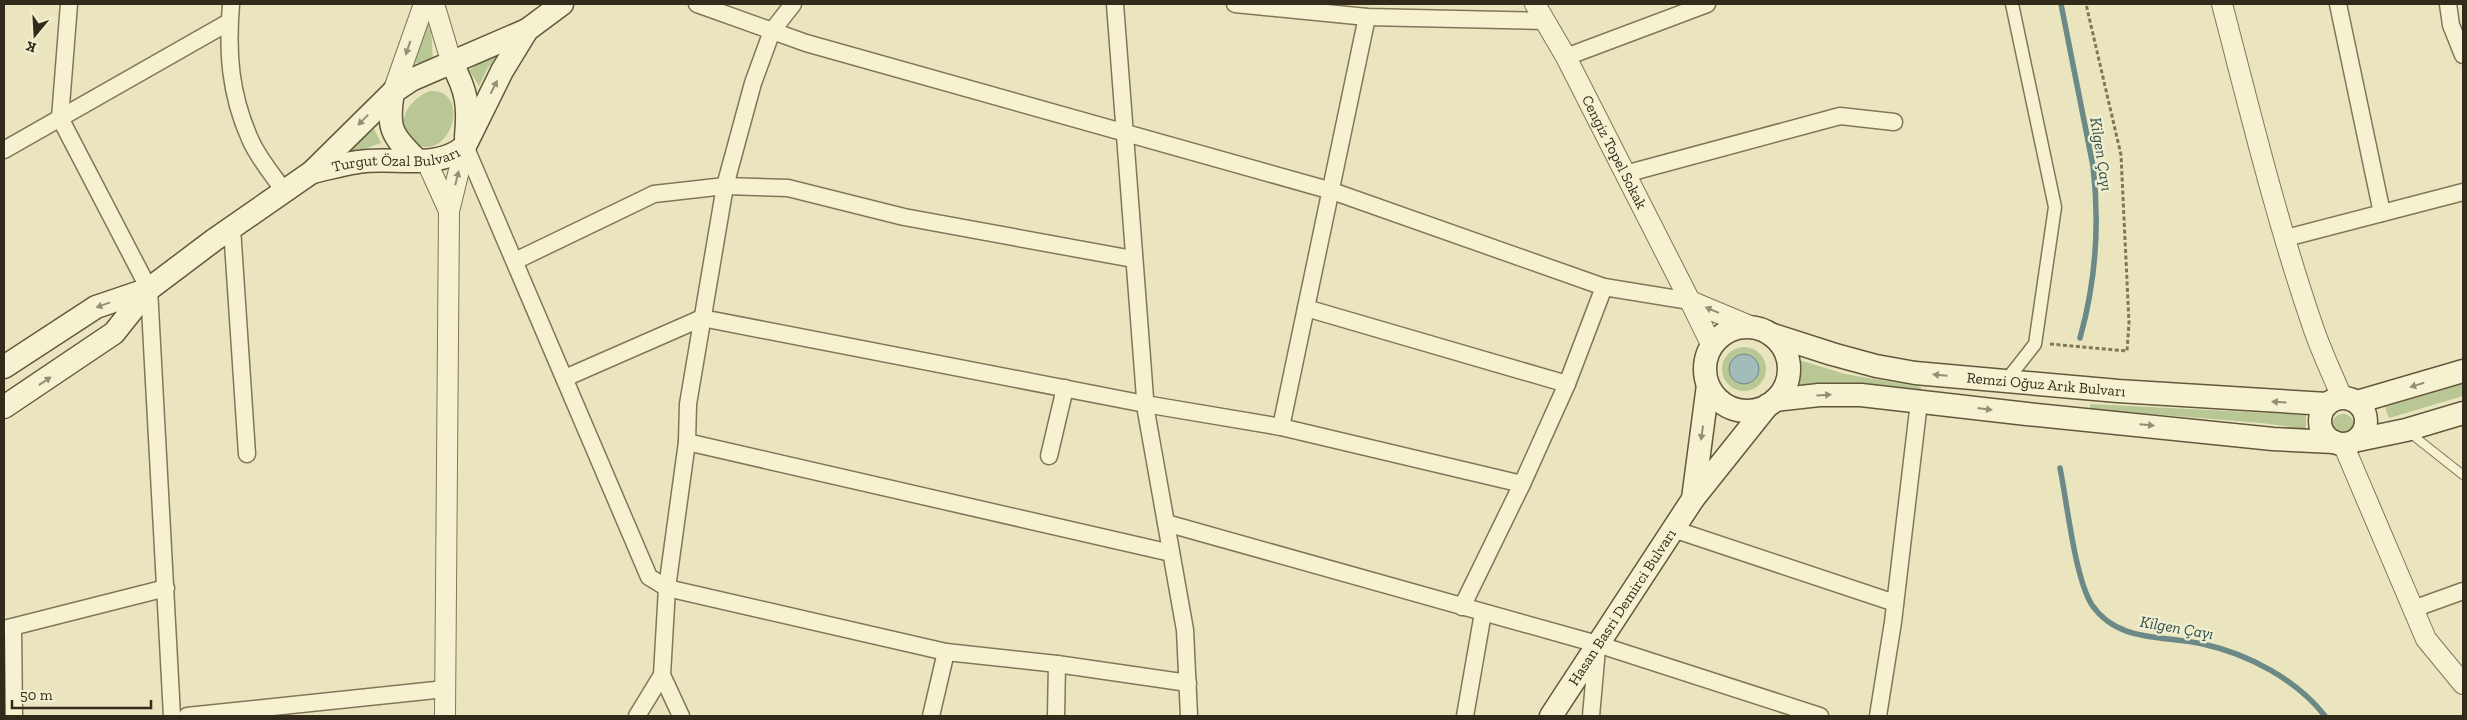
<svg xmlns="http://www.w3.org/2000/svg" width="2467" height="720" viewBox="0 0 2467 720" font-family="'Zilla Slab',serif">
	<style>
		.green { fill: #b8c794 }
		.water { fill: #a2bcba; stroke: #6a8987 }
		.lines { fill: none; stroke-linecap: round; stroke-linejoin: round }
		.stream { stroke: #6a8987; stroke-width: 5.5 }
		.service-casing { stroke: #827658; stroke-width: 10 }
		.pedestrian-casing { stroke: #827658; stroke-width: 15 }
		.minor-casing { stroke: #827658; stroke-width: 19 }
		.tertiary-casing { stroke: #827658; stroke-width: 22 }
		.secondary-casing { stroke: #63573c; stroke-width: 25 }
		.path { stroke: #827658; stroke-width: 3; stroke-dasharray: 4 2.5; stroke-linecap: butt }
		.service { stroke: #f6f2d1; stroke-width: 8 }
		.pedestrian { stroke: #f6f2d1; stroke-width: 12 }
		.minor { stroke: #f6f2d1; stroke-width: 16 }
		.tertiary { stroke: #f6f2d1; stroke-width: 20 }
		.secondary { stroke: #f6f2d1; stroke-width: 22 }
		.oneway { fill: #948e76 }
		.labels { text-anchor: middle; stroke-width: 4.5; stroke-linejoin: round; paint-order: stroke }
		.street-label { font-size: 15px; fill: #322b1c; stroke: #f2efce }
		.water-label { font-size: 16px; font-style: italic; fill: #2c4d51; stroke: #f2efce }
	</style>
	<rect width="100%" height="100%" fill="#eae5bf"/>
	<g class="green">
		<path d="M430 7 433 63H413Z"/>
		<path d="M505 48 487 69 479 86 469 70Z"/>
		<path d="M430 91C470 89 454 156 419 146 413 144 411 140 408 136 395 118 413 97 430 91Z"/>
		<path d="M374 129 381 143 335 159Z"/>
		<circle cx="1744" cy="369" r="22"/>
		<path d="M1799 360 1845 374 1921 387V391L1793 393 1798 380Z"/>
		<path d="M2463 384V396L2389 418 2385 407Z"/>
		<path d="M2090 404 2306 415V429L2261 423 2090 409Z"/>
		<circle cx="2343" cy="425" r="11"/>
	</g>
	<circle class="water" cx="1744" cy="369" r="15"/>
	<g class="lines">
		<g class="stream">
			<path d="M2061 4 2093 166C2100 226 2096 281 2080 338"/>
			<path d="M2060 468C2067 502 2075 579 2092 605 2118 643 2164 635 2203 644 2248 654 2296 679 2325 716"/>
		</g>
		<g class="service-casing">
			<path id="service" d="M2410 433 2463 475"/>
		</g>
		<g class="pedestrian-casing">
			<path id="pedestrian" d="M2006 381 2035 344 2055 207 2012 4"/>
		</g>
		<g class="minor-casing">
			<g id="minor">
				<path d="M69 4 60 118 149 289 172 716"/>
				<path d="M231 4C227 53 230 94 250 139 258 158 273 175 284 191"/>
				<path d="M697 4 806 43 1332 191 1604 287 1690 301"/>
				<path d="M1115 4 1146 411 1185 630 1189 716"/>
				<path d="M1235 4 1367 17 1545 21"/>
				<path d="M2338 4 2382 213"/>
				<path d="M2448 4 2451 25 2463 55"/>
				<path d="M1566 57 1707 4"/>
				<path d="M465 146 649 577 667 588 946 652 1057 664 1188 683"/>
				<path d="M4 150 229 22"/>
				<path d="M1625 174 1840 116 1894 122"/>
				<path d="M232 228 247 454"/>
				<path d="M2286 238 2463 192"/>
				<path d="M515 261 654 194 725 186 788 188 904 217 1133 259"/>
				<path d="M1306 308 1567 384"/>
				<path d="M565 378 702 318 1145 404 1281 427 1522 484"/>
				<path d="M1281 427 1367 17"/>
				<path d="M687 442 1171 553"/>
				<path d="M1049 456 1065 388"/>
				<path d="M1166 523 1597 644 1820 716"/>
				<path d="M1673 529 1895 603"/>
				<path d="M1462 607 1522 484 1567 384 1604 287"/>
				<path d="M2413 609 2463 591"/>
				<path d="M13 627 14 716"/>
				<path d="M4 629 166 588"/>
				<path d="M187 716 445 689"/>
				<path d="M637 716 662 675"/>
				<path d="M681 716 662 675 667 588 687 442 688 404 725 186 753 83 772 31 793 4"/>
				<path d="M931 716 946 652"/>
				<path d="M1056 716 1057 664"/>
				<path d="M1465 716 1483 613"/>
				<path d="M1591 716 1597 649"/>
				<path d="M1878 716 1893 622 1919 402"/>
			</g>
		</g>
		<g class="tertiary-casing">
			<g id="tertiary">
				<path d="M434 4 452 64"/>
				<path id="s1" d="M1535 4 1566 57 1690 301"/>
				<path d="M2222 4C2250 111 2276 219 2312 324 2320 349 2332 373 2342 398"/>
				<path d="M393 92 424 4"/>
				<path d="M426 160 449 211"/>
				<path d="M1712 346 1690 301 1757 329"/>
				<path d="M2343 444 2426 639 2463 684"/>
				<path d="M445 716 449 211 465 146"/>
			</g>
		</g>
		<g class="secondary-casing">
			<g id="secondary">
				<path d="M452 64C467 91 469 106 466 137"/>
				<path d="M393 92C387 128 391 135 417 160"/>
				<path id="s2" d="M312 172C327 169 342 164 358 162 393 156 437 171 465 146L502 71 527 30"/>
				<circle cx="1747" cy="369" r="42"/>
				<path id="s3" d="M1770 334 1832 354 1876 366 1915 373 2118 391 2327 404"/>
				<path d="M4 367 96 307 149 289"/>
				<path d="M1708 385 1693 499 1768 405"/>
				<circle cx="2343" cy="421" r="23"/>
				<path d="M1775 400 1819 395H1861L2027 414 2273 439 2334 442"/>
				<path d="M2357 402 2463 371"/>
				<path d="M4 407 114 333 149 289 214 240 312 172 393 92 411 80 527 30 562 4"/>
				<path d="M2358 440 2406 430 2463 413"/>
				<path id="s4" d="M1551 716 1693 499"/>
			</g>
		</g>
		<path class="path" d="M2050 344 2127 351 2129 323 2121 155 2086 4"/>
		<use href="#service" class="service"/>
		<use href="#pedestrian" class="pedestrian"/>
		<use href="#minor" class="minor"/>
		<use href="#tertiary" class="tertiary"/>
		<use href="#secondary" class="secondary"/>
	</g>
	<defs><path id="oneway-solid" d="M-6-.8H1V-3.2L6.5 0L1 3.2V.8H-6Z" transform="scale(1.25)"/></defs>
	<g class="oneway">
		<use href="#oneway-solid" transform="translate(408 48) rotate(109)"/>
		<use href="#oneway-solid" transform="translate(494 87) rotate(-63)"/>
		<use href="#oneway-solid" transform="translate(363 120) rotate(134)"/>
		<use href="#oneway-solid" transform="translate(457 178) rotate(-76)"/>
		<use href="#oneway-solid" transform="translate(103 305) rotate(160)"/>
		<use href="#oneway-solid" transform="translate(1712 310) rotate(-157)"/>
		<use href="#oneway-solid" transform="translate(1940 375) rotate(-175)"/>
		<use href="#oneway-solid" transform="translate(45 381) rotate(-34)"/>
		<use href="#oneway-solid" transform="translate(2417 385) rotate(163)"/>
		<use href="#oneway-solid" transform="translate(1824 395) rotate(-3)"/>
		<use href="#oneway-solid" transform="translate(2279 402) rotate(-176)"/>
		<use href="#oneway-solid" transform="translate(1985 409) rotate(7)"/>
		<use href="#oneway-solid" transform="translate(2147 425) rotate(5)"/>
		<use href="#oneway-solid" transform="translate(1702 433) rotate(98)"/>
	</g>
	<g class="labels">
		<g class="street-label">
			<text dy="5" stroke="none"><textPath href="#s1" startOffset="168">Cengiz Topel Sokak</textPath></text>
			<text dy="5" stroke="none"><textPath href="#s2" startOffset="85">Turgut Özal Bulvarı</textPath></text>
			<text dy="5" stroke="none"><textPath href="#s3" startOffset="282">Remzi Oğuz Arık Bulvarı</textPath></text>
			<text dy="5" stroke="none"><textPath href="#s4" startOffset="130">Hasan Basri Demirci Bulvarı</textPath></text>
		</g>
		<g class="water-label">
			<text transform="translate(2102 154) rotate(81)" y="6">Kilgen Çayı</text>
			<text transform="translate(2177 627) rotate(10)" y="6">Kilgen Çayı</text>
		</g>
	</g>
	<rect width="2467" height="720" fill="none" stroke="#322b1c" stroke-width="10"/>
	<g transform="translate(35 35) rotate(198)" stroke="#f2efce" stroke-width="4" paint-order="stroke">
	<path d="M0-4L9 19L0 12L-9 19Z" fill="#322b1c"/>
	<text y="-8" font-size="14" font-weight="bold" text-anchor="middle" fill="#322b1c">K</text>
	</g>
	<path d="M12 700v8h139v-8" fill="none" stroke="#322b1c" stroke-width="2.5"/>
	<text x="20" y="700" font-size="15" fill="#322b1c" stroke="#f2efce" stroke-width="4" paint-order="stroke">50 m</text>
</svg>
